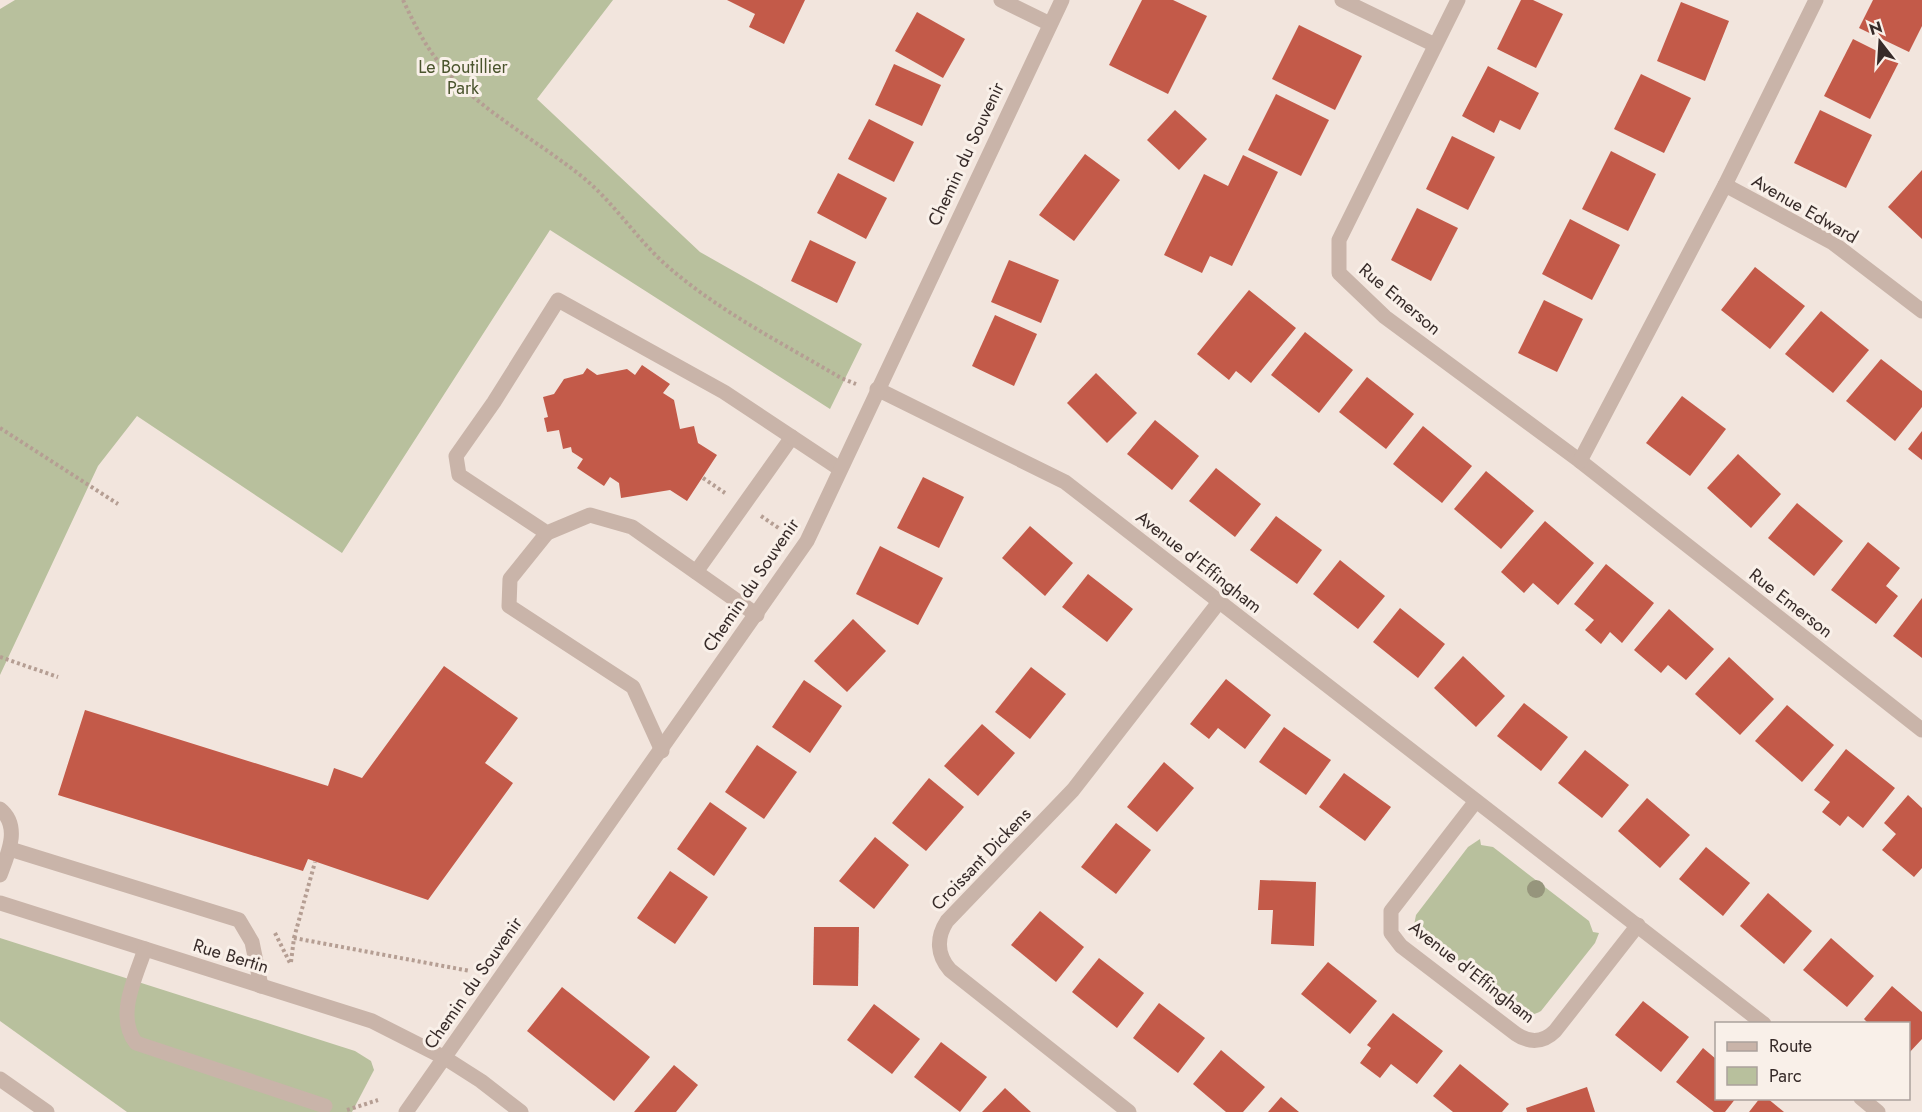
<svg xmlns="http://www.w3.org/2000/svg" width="1922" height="1112" viewBox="0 0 1922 1112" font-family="Jost,sans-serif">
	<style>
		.green { fill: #b8c09d }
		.building { fill: #c35a49 }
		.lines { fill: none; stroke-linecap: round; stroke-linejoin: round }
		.path { stroke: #b59e93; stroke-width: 4; stroke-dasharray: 3 3; stroke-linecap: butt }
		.minor { stroke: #c9b4a9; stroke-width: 15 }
		.tree { fill: #96957c }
		.labels { text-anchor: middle; stroke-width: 6; stroke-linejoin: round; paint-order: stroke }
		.park-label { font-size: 18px; fill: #4a542d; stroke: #f9f0e9 }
		.street-label { font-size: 18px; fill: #372b29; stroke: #f9f0e9 }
	</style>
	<rect width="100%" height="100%" fill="#f2e5dd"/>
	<g class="green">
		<path d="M15 0H613L537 99 700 252 862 344 830 409 550 230 342 553 137 416 98 466 0 675V9Z"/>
		<path d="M1480 839 1481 845 1493 847 1589 921 1593 932 1599 933 1595 943 1541 1011C1534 1015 1530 1016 1522 1012L1414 925 1416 915 1468 847Z"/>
		<path d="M0 938 355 1051 371 1061 374 1070 352 1112H127L0 1021Z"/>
	</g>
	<g class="building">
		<path d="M727 0H805L784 44 749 27 755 14Z"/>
		<path d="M1142 0H1173L1207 16 1168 94 1109 65Z"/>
		<path d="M1521 0H1533L1563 14 1536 68 1497 49Z"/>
		<path d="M1873 0H1922V26L1909 52 1859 28Z"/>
		<path d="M1681 2 1729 21 1705 81 1657 61Z"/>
		<path d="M917 12 965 39 943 78 895 51Z"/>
		<path d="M1299 25 1362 56 1335 110 1272 79Z"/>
		<path d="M1853 39 1899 62 1870 119 1824 96Z"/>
		<path d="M894 64 941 85 922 126 875 105Z"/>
		<path d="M1488 66 1539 93 1520 130 1500 120 1494 133 1462 116Z"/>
		<path d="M1641 74 1691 98 1664 153 1614 129Z"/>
		<path d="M1276 94 1329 120 1301 176 1248 150Z"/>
		<path d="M1175 110 1207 139 1179 170 1147 140Z"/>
		<path d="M1820 110 1872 135 1846 188 1794 163Z"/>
		<path d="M869 119 914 142 894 182 848 159Z"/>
		<path d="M1452 136 1495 157 1468 210 1426 189Z"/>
		<path d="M1611 151 1656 174 1628 231 1582 209Z"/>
		<path d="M1085 154 1120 180 1074 241 1039 215Z"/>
		<path d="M1243 155 1278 172 1232 266 1210 256 1202 273 1164 255 1204 174 1228 186Z"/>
		<path d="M1922 170V239L1888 207Z"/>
		<path d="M838 173 887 198 866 239 817 213Z"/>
		<path d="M1417 208 1458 228 1431 281 1391 260Z"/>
		<path d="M1570 219 1620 245 1592 300 1542 274Z"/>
		<path d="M810 240 856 262 837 303 791 281Z"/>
		<path d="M1009 260 1059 280 1041 323 991 302Z"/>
		<path d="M1755 267 1805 306 1770 349 1721 310Z"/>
		<path d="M1249 290 1296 328 1251 383 1236 371 1229 380 1197 354Z"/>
		<path d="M1544 300 1583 319 1557 372 1518 353Z"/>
		<path d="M1821 311 1869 350 1833 393 1785 354Z"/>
		<path d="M995 315 1037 334 1014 386 972 366Z"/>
		<path d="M1305 332 1353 370 1319 413 1271 375Z"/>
		<path d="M1881 359 1922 391V407L1895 441 1846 401Z"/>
		<path d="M642 365 670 384 663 393 674 400 680 429 694 426 698 443 717 455 687 501 670 490 621 498 619 483 610 477 604 486 577 468 583 459 572 452 571 447 563 449 559 430 547 432 544 418 548 417 543 397 554 394 564 379 583 374 587 368 597 375 627 369 635 375Z"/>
		<path d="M1096 373 1137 413 1107 443 1067 403Z"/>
		<path d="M1367 377 1414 414 1386 449 1339 412Z"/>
		<path d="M1682 396 1726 429 1690 476 1646 443Z"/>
		<path d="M1155 420 1199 456 1172 490 1127 454Z"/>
		<path d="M1423 426 1472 466 1442 503 1393 464Z"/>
		<path d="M1922 431V460L1908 449Z"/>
		<path d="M1738 454 1781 494 1751 528 1707 488Z"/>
		<path d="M1216 468 1261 504 1235 537 1189 501Z"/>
		<path d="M1486 471 1534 511 1501 549 1454 509Z"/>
		<path d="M923 477 964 497 939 548 897 528Z"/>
		<path d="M1797 503 1843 541 1814 576 1768 538Z"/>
		<path d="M1276 516 1322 550 1297 584 1250 550Z"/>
		<path d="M1545 521 1594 563 1558 605 1533 583 1524 593 1501 572Z"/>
		<path d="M1030 526 1073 563 1045 596 1002 558Z"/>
		<path d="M1868 542 1900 568 1886 586 1898 596 1876 624 1831 590Z"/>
		<path d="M880 546 943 578 918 625 856 594Z"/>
		<path d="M1340 560 1385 596 1358 629 1313 594Z"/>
		<path d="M1606 564 1654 603 1622 643 1610 632 1601 644 1585 630 1594 620 1574 604Z"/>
		<path d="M1088 574 1133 609 1107 642 1062 607Z"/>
		<path d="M1922 598V658L1893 636Z"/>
		<path d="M1400 608 1445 644 1418 678 1373 642Z"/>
		<path d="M1669 609 1714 649 1686 680 1668 665 1661 673 1634 650Z"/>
		<path d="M853 619 886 651 847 692 814 661Z"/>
		<path d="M1463 656 1505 696 1476 727 1434 688Z"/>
		<path d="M1729 657 1774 699 1740 735 1695 694Z"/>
		<path d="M444 666 518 718 485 763 513 783 428 900 308 859 303 871 58 795 85 710 328 786 334 768 362 778Z"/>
		<path d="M1031 667 1066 694 1030 739 995 712Z"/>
		<path d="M1226 679 1271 715 1245 749 1218 728 1209 739 1190 724Z"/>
		<path d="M804 680 842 706 810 753 772 727Z"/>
		<path d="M1524 703 1568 737 1541 771 1497 736Z"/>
		<path d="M1787 705 1834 745 1802 782 1755 741Z"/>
		<path d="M982 724 1015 753 978 796 944 766Z"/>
		<path d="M1284 727 1331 760 1306 795 1259 762Z"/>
		<path d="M757 745 797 772 764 819 725 792Z"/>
		<path d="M1846 749 1895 788 1863 828 1848 816 1840 826 1822 812 1830 802 1814 790Z"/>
		<path d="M1585 750 1629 785 1602 818 1558 783Z"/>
		<path d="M1164 762 1194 788 1157 832 1127 807Z"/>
		<path d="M1344 773 1391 807 1365 841 1319 807Z"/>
		<path d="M929 778 964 807 926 851 892 823Z"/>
		<path d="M1908 795 1922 808V868L1914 877 1882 850 1896 834 1884 823Z"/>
		<path d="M1647 798 1690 835 1660 868 1618 831Z"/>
		<path d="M710 802 747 828 714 876 677 849Z"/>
		<path d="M1116 823 1151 850 1116 894 1081 867Z"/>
		<path d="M875 837 909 865 874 909 839 881Z"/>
		<path d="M1706 847 1750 883 1723 916 1679 879Z"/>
		<path d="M670 871 708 897 675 944 637 918Z"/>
		<path d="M1260 880 1316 882 1314 946 1271 944 1273 910H1258Z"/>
		<path d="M1768 893 1812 931 1784 964 1740 926Z"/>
		<path d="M1040 911 1084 947 1056 982 1011 945Z"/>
		<path d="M814 927H859L858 986 813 985Z"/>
		<path d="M1831 938 1874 976 1847 1007 1803 970Z"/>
		<path d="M1099 958 1144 993 1117 1028 1072 992Z"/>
		<path d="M1328 962 1377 1001 1350 1034 1301 994Z"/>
		<path d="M1892 986 1922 1012V1039L1908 1054V1024H1869L1864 1019Z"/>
		<path d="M562 987 650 1057 614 1101 527 1031Z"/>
		<path d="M1643 1001 1689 1037 1661 1072 1615 1035Z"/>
		<path d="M1159 1003 1205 1038 1178 1073 1133 1038Z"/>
		<path d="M874 1004 920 1039 892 1074 847 1040Z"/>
		<path d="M1393 1013 1443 1051 1417 1084 1391 1064 1380 1078 1360 1063 1371 1048 1367 1045Z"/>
		<path d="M941 1042 987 1077 960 1112 914 1077Z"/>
		<path d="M1703 1048 1716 1059V1098H1736L1725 1112H1714L1676 1082Z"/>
		<path d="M1221 1050 1265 1087 1243 1112H1226L1193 1084Z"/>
		<path d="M1460 1064 1509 1104 1502 1112H1453L1433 1096Z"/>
		<path d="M674 1065 698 1085 676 1112H634Z"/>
		<path d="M1587 1087 1595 1112H1527L1526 1108Z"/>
		<path d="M1005 1088 1031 1112H982Z"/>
		<path d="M1281 1097 1299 1112H1268Z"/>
		<path d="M1760 1098H1767L1784 1112H1749Z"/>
	</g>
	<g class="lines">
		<g class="path">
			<path d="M403 0C412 19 421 38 434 56 473 108 535 138 585 179 617 206 640 244 673 271 723 313 785 345 841 378L856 384"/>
			<path d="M0 428 118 504"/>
			<path d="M703 478 725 493"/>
			<path d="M761 516 780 529"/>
			<path d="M0 657 58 677"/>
			<path d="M275 933 291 965"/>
			<path d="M294 938 315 862"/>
			<path d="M291 962 294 938 470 971"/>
			<path d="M347 1110 378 1100"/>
		</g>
		<g class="minor">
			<path d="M1001 0 1050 24"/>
			<path d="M1342 0 1435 45"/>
			<path d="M1458 0 1339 240V273L1385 317 1580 461 1922 730"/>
			<path d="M1725 185 1833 243 1922 311"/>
			<path d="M877 389 1065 482 1764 1024"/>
			<path d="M1580 461 1725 185 1816 0"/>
			<path d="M547 533 510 579 509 606 633 687 662 751"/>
			<path d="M696 572 792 437"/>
			<path d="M757 615 632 527 590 515 547 533 459 475 456 456 494 402 558 300 724 392 840 469"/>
			<path d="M1476 801 1391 911V933L1401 946 1516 1034C1529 1043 1543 1043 1555 1031L1638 925"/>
			<path d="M0 809C21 826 8 854 0 875"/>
			<path d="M10 849 239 920 252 942 261 986"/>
			<path d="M0 903 372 1021 445 1058 481 1081 521 1112"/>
			<path d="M145 949C136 977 115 1016 136 1043L325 1106"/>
			<path d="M0 1079 47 1112"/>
			<path d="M1861 1098 1878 1112"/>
			<path d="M406 1112 807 541 1062 0"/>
			<path d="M1129 1112 950 970C937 955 936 938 947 921L1073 790 1219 602"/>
		</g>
	</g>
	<circle class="tree" cx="1536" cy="889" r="9"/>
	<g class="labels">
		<g class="park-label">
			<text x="463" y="73">Le Boutillier<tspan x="463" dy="21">Park</tspan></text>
		</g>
		<g class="street-label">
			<text transform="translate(966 154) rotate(-65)" y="6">Chemin du Souvenir</text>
			<text transform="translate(1805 209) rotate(30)" y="6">Avenue Edward</text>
			<text transform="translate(1400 299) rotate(40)" y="6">Rue Emerson</text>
			<text transform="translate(1199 562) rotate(38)" y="6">Avenue d'Effingham</text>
			<text transform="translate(751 585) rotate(-56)" y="6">Chemin du Souvenir</text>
			<text transform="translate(1791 603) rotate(38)" y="6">Rue Emerson</text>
			<text transform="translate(981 859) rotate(-46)" y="6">Croissant Dickens</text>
			<text transform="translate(231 956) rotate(17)" y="6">Rue Bertin</text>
			<text transform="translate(1472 972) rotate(38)" y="6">Avenue d'Effingham</text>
			<text transform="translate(473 983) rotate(-55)" y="6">Chemin du Souvenir</text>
		</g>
	</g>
	<rect x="1715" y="1022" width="195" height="78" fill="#f9f0e9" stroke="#aba19c" stroke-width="1.5"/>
	<rect x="1727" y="1042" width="30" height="9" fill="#c9b4a9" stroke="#aba19c" stroke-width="1.5"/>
	<text x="1769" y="1052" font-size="18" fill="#372b29">Route</text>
	<rect x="1727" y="1067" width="30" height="18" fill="#b8c09d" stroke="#aba19c" stroke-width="1.5"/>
	<text x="1769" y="1082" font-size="18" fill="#372b29">Parc</text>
	<g transform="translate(1880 42) rotate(343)" stroke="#f9f0e9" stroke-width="4.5" paint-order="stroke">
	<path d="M0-4.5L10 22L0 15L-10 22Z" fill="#372b29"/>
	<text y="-9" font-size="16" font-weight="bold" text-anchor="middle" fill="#372b29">N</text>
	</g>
</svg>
